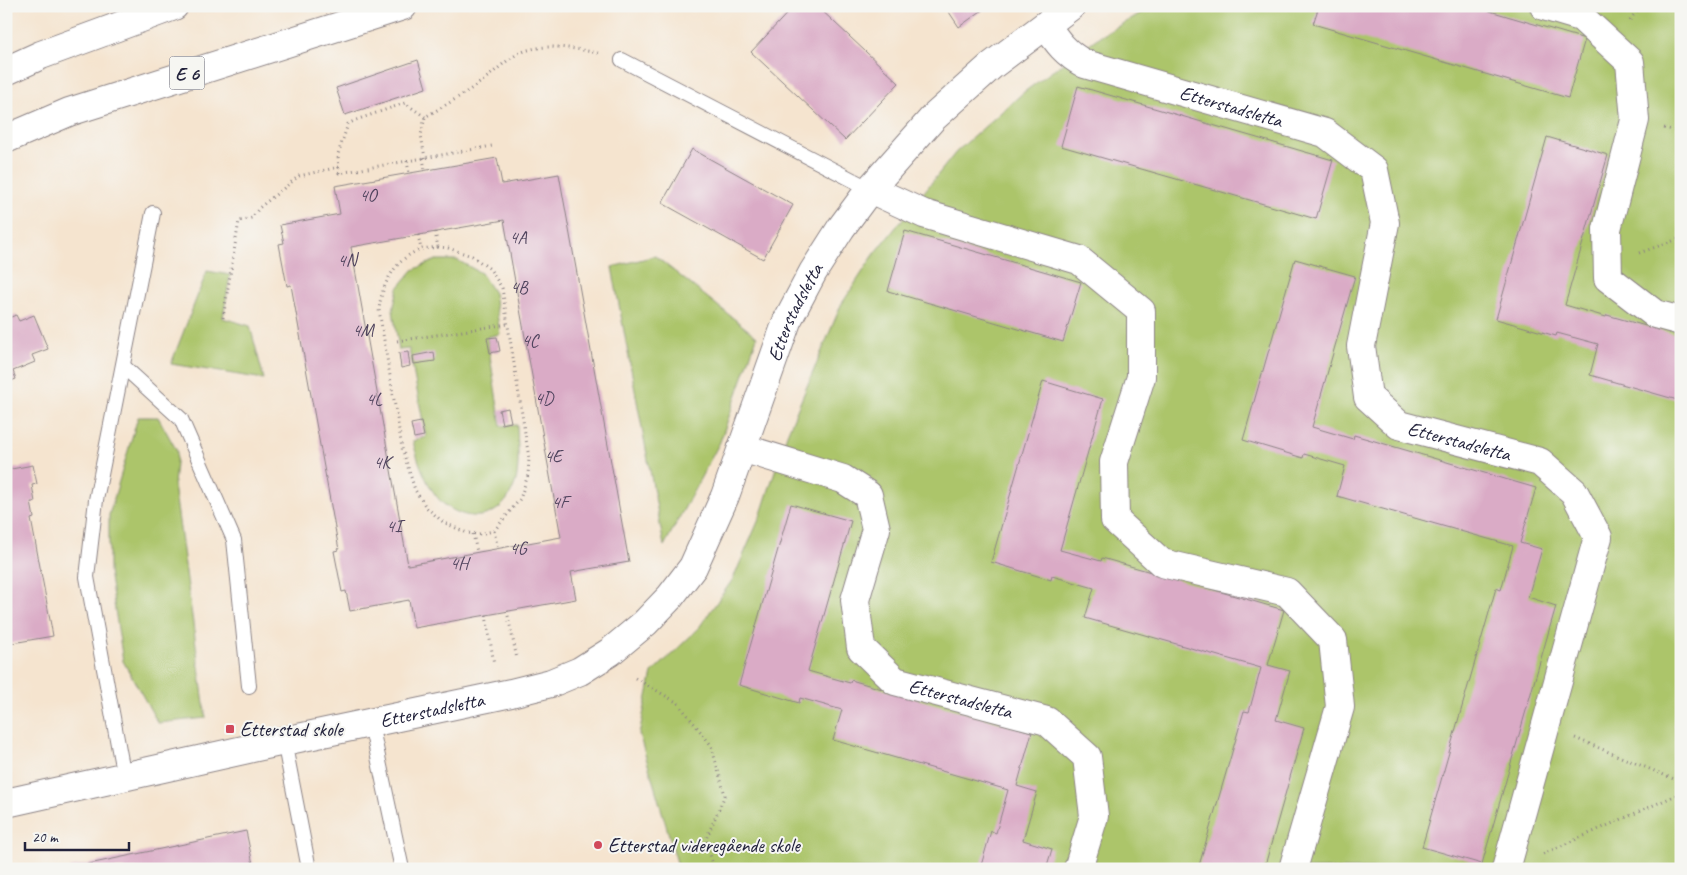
<svg xmlns="http://www.w3.org/2000/svg" width="1687" height="875" viewBox="0 0 1687 875" font-family="Caveat,sans-serif">
	<style>
		.green { fill: #acc56b; stroke: #677453 }
		.building { fill: #daabc6; fill-rule: evenodd }
		.lines { fill: none; stroke-linecap: round; stroke-linejoin: round }
		.lane-casing { stroke: #8c8385; stroke-width: 16 }
		.street-casing { stroke: #8c8385; stroke-width: 30 }
		.highway-casing { stroke: #8c8385; stroke-width: 30 }
		.path { stroke: #8c8385; stroke-width: 3; stroke-dasharray: 1 4; stroke-linecap: butt }
		.lane { stroke: #fff; stroke-width: 14 }
		.street { stroke: #fff; stroke-width: 28 }
		.highway { stroke: #fff; stroke-width: 28 }
		.poi-dot { fill: #d1495b; stroke: #f6f6f2; stroke-width: 2 }
		.labels { text-anchor: middle; stroke-width: 4; stroke-linejoin: round; paint-order: stroke }
		.number-label { font-size: 18px; fill: #50445e }
		.shield { fill: #f6f6f2; stroke: #626272; stroke-width: 1 }
		.shield-label { font-size: 19px; font-weight: bold; fill: #22223b }
		.street-label { font-size: 20px; fill: #22223b; stroke: #f6f6f2 }
		.poi-label { font-size: 20px; fill: #22223b; stroke: #f6f6f2; text-anchor: start }
	</style>
	<rect width="100%" height="100%" fill="#f6f6f2"/>
	<filter id="ink" filterUnits="userSpaceOnUse"><feTurbulence type="fractalNoise" baseFrequency=".02" numOctaves="2"/><feDisplacementMap in="SourceGraphic" scale="10" xChannelSelector="R" yChannelSelector="G"/><feConvolveMatrix kernelMatrix="1 2 1 2 8 2 1 2 1" color-interpolation-filters="sRGB"/></filter>
	<filter id="wash" filterUnits="userSpaceOnUse"><feTurbulence type="fractalNoise" baseFrequency=".0096" numOctaves="4" result="noise"/><feDisplacementMap in="SourceGraphic" scale="20" xChannelSelector="R" yChannelSelector="G"/><feGaussianBlur stdDeviation="1.12" result="paint"/><feColorMatrix in="noise" values="0 0 0 0 0 0 0 0 0 0 0 0 0 0 0 0 0 1.4 0 .05"/><feComposite in="paint" operator="in"/></filter>
	<g filter="url(#wash)">
		<rect width="100%" height="100%" fill="#f5e4cf"/>
		<g class="green">
			<path d="M1153 6H1681V869H679L639 734 652 673 698 629 733 579 760 517 787 434 841 305 873 256 956 152 1024 92 1096 39Z"/>
			<path d="M655 256 757 337 720 442 664 546 612 267Z"/>
			<path d="M436 260H457L481 273 494 293 500 334 487 337 501 426 517 425C517 442 521 471 514 486 502 518 472 525 445 505 429 493 417 460 413 441L426 437 409 349 399 350 393 310 398 288 413 270Z"/>
			<path d="M207 271 230 275 223 318 250 326 264 379 171 364Z"/>
			<path d="M138 417H158L177 451 174 485 206 718 158 723 123 661 109 571V515Z"/>
		</g>
		<g id="blocks">
			<g class="building">
				<path d="M794 6H817L899 83 845 140 751 52Z"/>
				<path d="M945 6H988L959 27Z"/>
				<path d="M1319 6H1473L1585 39 1568 98 1313 24Z"/>
				<path d="M418 60 426 88 345 115 336 88Z"/>
				<path d="M1078 86 1333 160 1316 219 1061 146Z"/>
				<path d="M1547 137 1608 155 1565 305 1606 317 1607 315 1681 336V401L1590 375 1598 344 1557 333 1556 336 1496 319Z"/>
				<path d="M692 149 793 205 763 259 662 203Z"/>
				<path d="M497 158 502 184 559 174 629 562 571 572 576 599 414 628 409 600 350 611 346 591 342 592 334 551 339 550 291 285 287 286 279 244 284 243 280 225 340 214 335 186ZM504 220 561 537 408 565 351 247Z"/>
				<path d="M905 231 1081 282 1063 342 888 291Z"/>
				<path d="M1295 259 1355 276 1312 427 1353 439 1354 435 1536 488 1520 543 1542 549 1528 597 1556 606 1482 864 1422 847 1496 588 1501 590 1513 546 1337 496 1345 466 1304 454 1303 458 1243 440Z"/>
				<path d="M16 315 19 321 34 315 48 349 32 355 35 362 13 371 16 379 6 383V319Z"/>
				<path d="M497 337 500 351 490 353 487 338Z"/>
				<path d="M408 352 410 366 401 368 399 353Z"/>
				<path d="M434 352 435 361 414 364 413 356Z"/>
				<path d="M1043 381 1103 399 1060 550 1101 561 1102 558 1284 610 1268 665 1290 671 1276 720 1304 728 1264 869H1198L1244 711 1249 712 1261 668 1085 618 1094 588 1052 576 1051 580 991 562Z"/>
				<path d="M508 408 511 422 502 424 499 410Z"/>
				<path d="M421 422 424 436 414 438 411 424Z"/>
				<path d="M33 465 37 484 32 485 35 502H31L34 518 31 519 53 636 7 644 6 470Z"/>
				<path d="M791 504 851 521 808 671 850 683 851 680 1032 732 1017 786 1037 792 1023 840 1052 849 1046 869H980L991 831 996 833 1008 790 833 740 842 710 800 698 799 703 739 685Z"/>
				<path d="M1680 705 1681 706V728L1674 726Z"/>
				<path d="M246 831 254 869H70V868Z"/>
			</g>
		</g>
	</g>
	<g filter="url(#ink)">
		<use href="#blocks" fill-opacity="0" stroke="#8c8385" stroke-width="1"/>
		<g class="lines">
			<g class="lane-casing">
				<g id="lane">
					<path d="M622 60 870 189"/>
					<path d="M123 366 181 419 234 540 249 686"/>
					<path d="M371 724 402 869"/>
					<path d="M284 741 309 869"/>
					<path d="M124 777 87 577 96 500 153 213"/>
				</g>
			</g>
			<g class="street-casing">
				<g id="street">
					<path d="M1544 6 1581 17 1630 62 1635 120 1607 229 1608 278 1655 314 1681 321"/>
					<path id="s1" d="M1046 25C1057 42 1066 54 1085 64L1325 133 1374 170 1385 223 1361 346 1368 397 1399 425 1540 462 1574 492 1598 537 1506 869"/>
					<path d="M870 189 924 214 1079 260 1141 311V377L1114 462 1115 520 1162 563 1287 592 1333 640 1340 707 1293 869"/>
					<path id="s2" d="M742 448 843 479 868 495 876 529 855 600 861 648 895 681 1047 721 1087 757 1094 816 1078 869"/>
					<path id="s3" d="M6 803 270 744 511 693 551 683 580 671 610 652 645 623 670 597 693 567 725 496 787 321 813 272 841 228 870 189 933 118 991 66 1071 6"/>
				</g>
			</g>
			<g class="highway-casing">
				<g id="highway">
					<path d="M6 71 41 55 174 6"/>
					<path d="M6 139 69 112 403 6"/>
				</g>
			</g>
			<g class="path">
				<path d="M1630 20 1640 6"/>
				<path d="M425 117 405 103 356 120 348 124 338 154 339 173 492 146"/>
				<path d="M1664 128 1681 132"/>
				<path d="M423 158 425 170"/>
				<path d="M425 158 421 135 425 117C444 106 463 95 481 82 498 70 511 53 532 49 554 44 576 49 598 53"/>
				<path d="M407 161 409 173"/>
				<path d="M435 232 438 247"/>
				<path d="M418 235 421 249"/>
				<path d="M438 247 448 248 472 256 490 269 502 288 529 458 528 475 520 499 494 531 479 534 467 533 443 522 426 507 415 490 402 448 379 310C381 285 396 257 422 249 427 248 433 248 438 247Z"/>
				<path d="M1639 253 1681 238"/>
				<path d="M223 318 239 221 252 218 259 208 299 176 339 167"/>
				<path d="M397 341 508 324"/>
				<path d="M494 531 498 549"/>
				<path d="M473 534 477 552"/>
				<path d="M507 611 517 659"/>
				<path d="M486 615 494 664"/>
				<path d="M635 678 678 703 711 745 725 795 706 839 714 869"/>
				<path d="M1575 738 1681 782"/>
				<path d="M1543 854 1681 793"/>
			</g>
			<use href="#lane" class="lane"/>
			<use href="#street" class="street"/>
			<use href="#highway" class="highway"/>
		</g>
	</g>
	<g class="poi-dot">
		<rect x="225" y="724" width="10" height="10" rx="2.5"/>
		<circle cx="598" cy="845" r="5"/>
	</g>
	<g class="labels">
		<g class="number-label">
			<text x="368" y="201">4O</text>
			<text x="518" y="243">4A</text>
			<text x="347" y="266">4N</text>
			<text x="519" y="293">4B</text>
			<text x="363" y="336">4M</text>
			<text x="530" y="346">4C</text>
			<text x="544" y="404">4D</text>
			<text x="374" y="405">4L</text>
			<text x="553" y="462">4E</text>
			<text x="382" y="468">4K</text>
			<text x="560" y="508">4F</text>
			<text x="394" y="532">4I</text>
			<text x="518" y="554">4G</text>
			<text x="459" y="569">4H</text>
		</g>
		<rect class="shield" x="169.5" y="56.5" width="35" height="33" rx="4"/>
		<g class="shield-label">
			<text x="187" y="80">E 6</text>
		</g>
		<g class="street-label">
			<text dy="7" stroke="none"><textPath href="#s1" startOffset="208">Etterstadsletta</textPath></text>
			<text dy="7" stroke="none"><textPath href="#s3" startOffset="1019">Etterstadsletta</textPath></text>
			<text dy="7" stroke="none"><textPath href="#s1" startOffset="702">Etterstadsletta</textPath></text>
			<text dy="7" stroke="none"><textPath href="#s2" startOffset="408">Etterstadsletta</textPath></text>
			<text dy="7" stroke="none"><textPath href="#s3" startOffset="436">Etterstadsletta</textPath></text>
		</g>
		<g class="poi-label">
			<text x="240" y="736">Etterstad skole</text>
			<text x="608" y="852">Etterstad videregående skole</text>
		</g>
	</g>
	<rect width="1687" height="875" fill="none" stroke="#f6f6f2" stroke-width="25"/>
	<path d="M25 842v8h104v-8" fill="none" stroke="#22223b" stroke-width="2.5"/>
	<text x="32" y="842" font-size="15" fill="#22223b" stroke="#f6f6f2" stroke-width="4" paint-order="stroke">20 m</text>
</svg>
